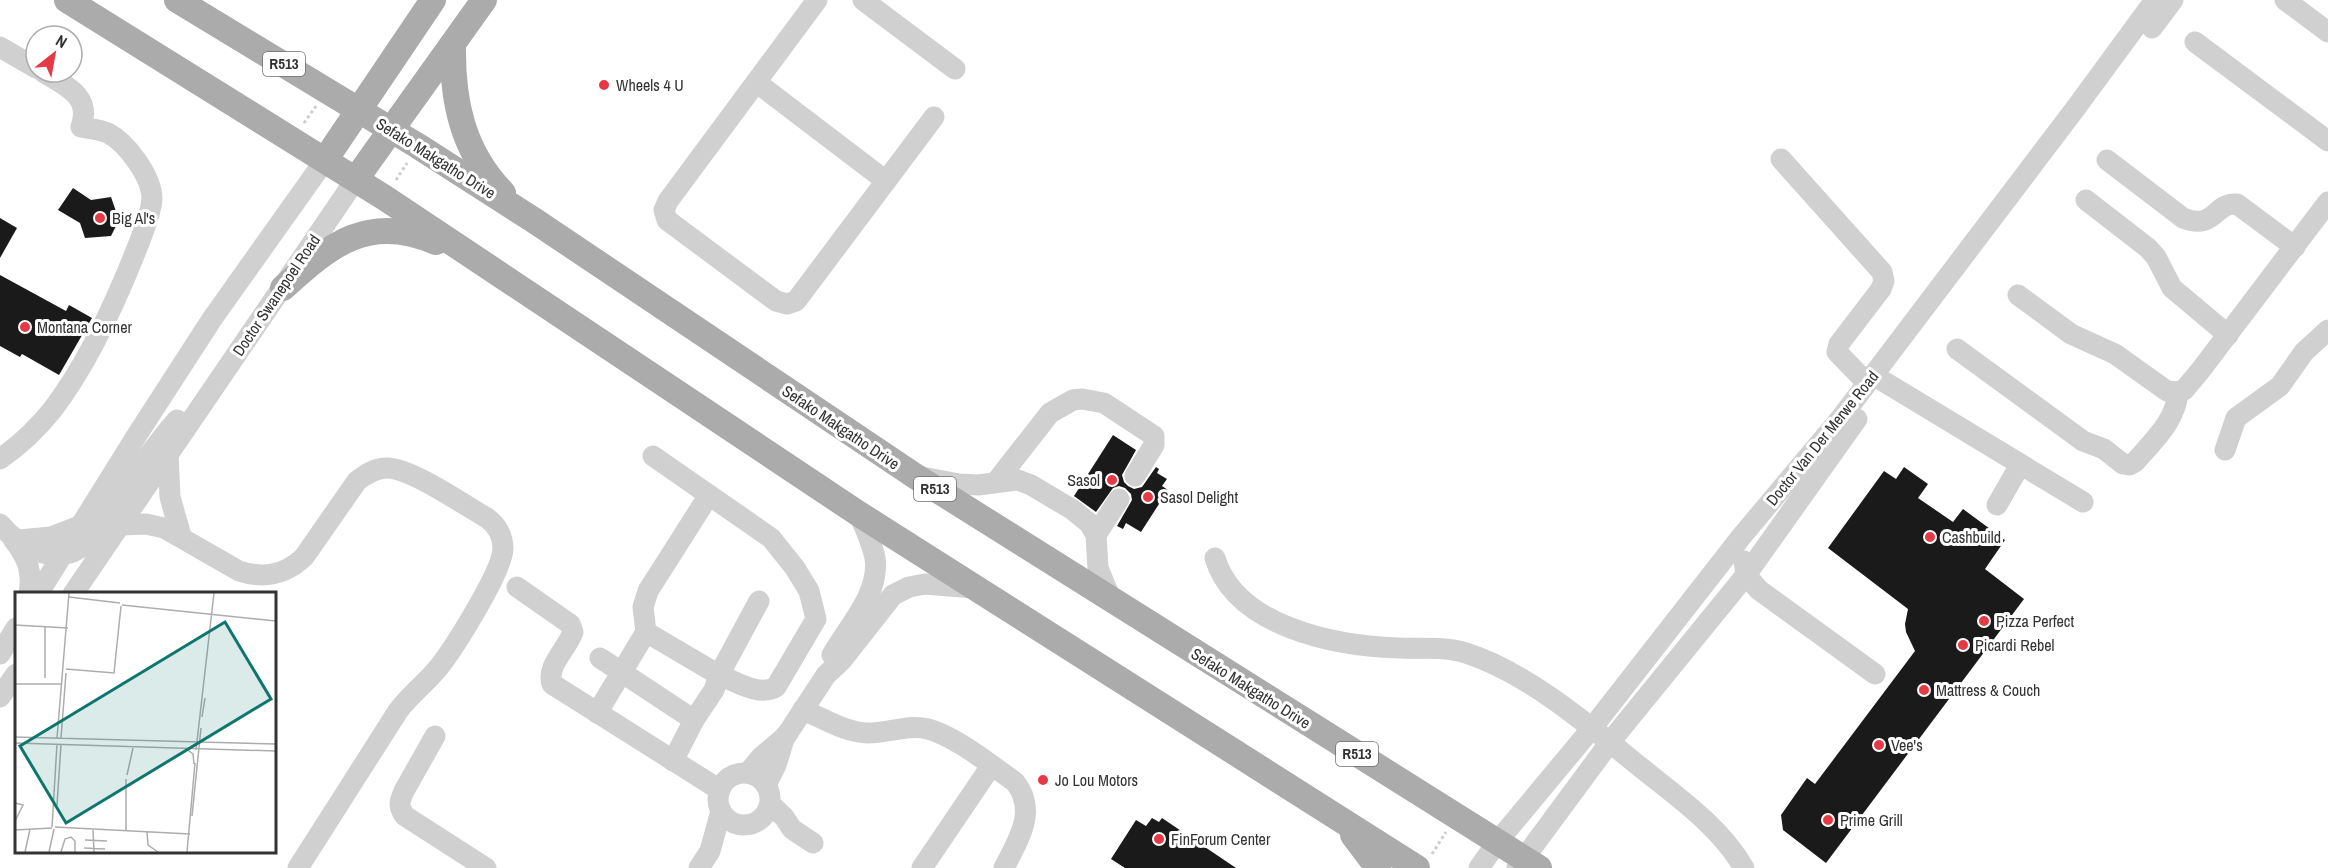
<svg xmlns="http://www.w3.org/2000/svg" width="2328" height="868" viewBox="0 0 2328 868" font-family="'Archivo Narrow',sans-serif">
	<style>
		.building { fill: #1a1a1a }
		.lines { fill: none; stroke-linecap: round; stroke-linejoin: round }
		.path { stroke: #cdcdcd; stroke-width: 3; stroke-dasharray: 3 3; stroke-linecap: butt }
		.minor { stroke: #d0d0d0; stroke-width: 21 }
		.major { stroke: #ababab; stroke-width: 26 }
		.poi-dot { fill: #e63946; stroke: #fff; stroke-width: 2 }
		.labels { text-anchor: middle; stroke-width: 6; stroke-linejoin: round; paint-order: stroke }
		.shield { fill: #fff; stroke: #707070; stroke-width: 1.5 }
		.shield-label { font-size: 15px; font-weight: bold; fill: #333 }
		.poi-label { font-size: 16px; fill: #333; stroke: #fff; text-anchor: start }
		.street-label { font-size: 16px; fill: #333; stroke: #fff }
		.inset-road { fill: none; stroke: #adadad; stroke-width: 1.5 }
		.view { fill: #0f766e; fill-opacity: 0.15; stroke: #0f766e; stroke-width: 3 }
		.inset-edge { fill: none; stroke: #333; stroke-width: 3 }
	</style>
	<rect width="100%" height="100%" fill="#fff"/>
	<g class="building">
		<path d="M73 188 91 200 111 197 119 220 111 236 85 238 80 223 58 210Z"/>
		<path d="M0 218 17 228 0 258Z"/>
		<path d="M0 275 66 311 69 305 92 318 59 375 22 354 20 357 0 346Z"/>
		<path d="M1113 435 1136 450 1122 475 1124 482 1128 486 1134 489 1142 487 1156 467 1159 469 1157 473 1167 479 1162 486 1168 490 1141 532 1126 523 1123 529 1117 526 1132 500 1131 494 1125 488 1119 486 1113 488 1096 512 1074 496Z"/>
		<path d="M1904 467 1928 484 1918 498 1953 522 1963 509 2005 540 1985 569 2024 599 1826 863 1783 830 1781 815 1807 778 1815 784 1915 651 1906 632 1905 624 1908 609 1828 548 1884 471 1896 479Z"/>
		<path d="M1152 818 1159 822 1162 818 1236 868H1125L1111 859 1136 820 1146 826Z"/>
	</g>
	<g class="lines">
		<g class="path">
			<path d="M304 123 316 106"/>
			<path d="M396 180 407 163"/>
			<path d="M1432 854 1446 832"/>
		</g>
		<g class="minor">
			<path d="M817 0 668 201 664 210 667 220 776 301 787 304 796 301 934 117"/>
			<path d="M863 0 955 69"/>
			<path d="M2285 0 2328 32"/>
			<path d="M2152 28 2173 0"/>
			<path d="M2195 42 2328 141"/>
			<path d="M0 47 36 68"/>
			<path d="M756 82 886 181"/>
			<path d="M1781 159 1882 272 1884 281 1881 289 1839 344 1837 352 1867 383"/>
			<path d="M2107 160 2183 218C2215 231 2214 202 2237 204L2295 247"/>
			<path d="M2086 200 2148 248 2156 257 2172 288 2228 335"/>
			<path d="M2018 295 2071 334 2115 354 2167 391 2178 392 2184 390 2200 371 2328 202"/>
			<path d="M1957 349 2083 441 2104 449 2123 464 2129 465 2135 462C2153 441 2176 421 2178 392"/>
			<path d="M1873 375 2083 502"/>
			<path d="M2225 450 2236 418 2280 386 2304 352 2328 330"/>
			<path d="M168 454 170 497 181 536"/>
			<path d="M653 456 771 538 795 568 809 591 816 619 776 687C759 697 735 681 719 675L714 690 694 720"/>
			<path d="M0 459C20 445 38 428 53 409 88 363 118 297 139 243 144 229 151 214 152 199 152 177 127 143 108 133 99 129 90 129 81 127 92 96 66 86 43 72"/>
			<path d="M922 477 959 484 978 485 1018 480 1031 485 1073 510 1089 523 1096 535 1098 568 1112 602"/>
			<path d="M996 482 1050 413 1073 400 1082 399 1104 403 1154 436V445L1135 476"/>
			<path d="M709 495 648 591 643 607 646 632 719 675 759 601"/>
			<path d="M1997 505 2020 465"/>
			<path d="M0 524C18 546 53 566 80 548 96 538 106 516 116 501 136 473 155 445 177 420"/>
			<path d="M121 525 146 524 164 528 239 571C264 579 285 575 304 557L357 481C366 474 375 468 387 468 411 468 464 505 487 518 497 525 503 536 503 549 502 572 454 648 439 667 426 683 410 695 398 711L298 868"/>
			<path d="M1096 535 1119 499"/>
			<path d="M13 539C27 557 33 571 29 594"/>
			<path d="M19 540 51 537 82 525"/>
			<path d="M1215 558C1236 627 1335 646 1399 648 1421 649 1445 646 1466 653 1529 673 1593 729 1644 770 1680 799 1720 827 1744 868"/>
			<path d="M1744 561 1746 575 1759 590 1875 674"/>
			<path d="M517 587 570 624 573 632C567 649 546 666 552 684L720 790"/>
			<path d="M38 594 137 435 212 319 325 160"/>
			<path d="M73 594 356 179"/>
			<path d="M0 654 16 628"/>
			<path d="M832 655C849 625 880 594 875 558 872 543 865 528 859 514"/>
			<path d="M600 658 694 720 673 761"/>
			<path d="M0 697 16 674"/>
			<path d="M803 710C823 718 846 733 868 733 888 733 909 724 928 729 955 736 992 766 1015 782 1038 811 1018 840 1004 868"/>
			<path d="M597 713 646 632"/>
			<path d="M435 736 404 791C399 802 398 807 405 816L486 868"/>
			<path d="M748 773 761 757 786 736 826 675 842 660 893 595 909 587 925 584 974 588"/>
			<circle cx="744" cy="799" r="26"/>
			<path d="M766 785 776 765 785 736"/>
			<path d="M770 804 784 817 792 829 813 843"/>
			<path d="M699 868 710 851 721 811"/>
			<path d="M922 868 991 766"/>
			<path d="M1479 868 1498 841 1592 728 1741 537 1840 419 2075 109 2155 0"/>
			<path d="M1517 868 1610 742 1746 575 1857 419"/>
		</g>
		<g class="major">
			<path d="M67 0 385 198 859 514 1417 868"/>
			<path d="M177 0 418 146 535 221 915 476 1539 868"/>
			<path d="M453 44C452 100 462 151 503 193"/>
			<path d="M325 160 433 0"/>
			<path d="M356 179 484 0"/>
			<path d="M283 288C331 244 369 213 436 242"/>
			<path d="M1353 835 1378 868"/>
		</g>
	</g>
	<g class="poi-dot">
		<circle cx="604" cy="85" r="6"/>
		<circle cx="100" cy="218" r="6"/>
		<circle cx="25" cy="327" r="6"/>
		<circle cx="1112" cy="480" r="6"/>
		<circle cx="1148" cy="497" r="6"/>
		<circle cx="1930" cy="537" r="6"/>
		<circle cx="1984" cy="621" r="6"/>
		<circle cx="1963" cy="645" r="6"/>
		<circle cx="1924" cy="690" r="6"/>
		<circle cx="1879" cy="745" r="6"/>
		<circle cx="1043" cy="780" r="6"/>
		<circle cx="1828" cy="820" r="6"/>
		<circle cx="1159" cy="839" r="6"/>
	</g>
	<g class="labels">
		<g class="shield">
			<rect x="263" y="52" width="42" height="24" rx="4.5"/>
			<rect x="914" y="477" width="42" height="24" rx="4.5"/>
			<rect x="1336" y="742" width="42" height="24" rx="4.5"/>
		</g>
		<g class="shield-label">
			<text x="284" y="69">R513</text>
			<text x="935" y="494">R513</text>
			<text x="1357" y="759">R513</text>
		</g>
		<g class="poi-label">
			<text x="616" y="91">Wheels 4 U</text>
			<text x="112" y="224">Big Al's</text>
			<text x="37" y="333">Montana Corner</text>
			<text x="1100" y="486" text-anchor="end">Sasol</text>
			<text x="1160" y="503">Sasol Delight</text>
			<text x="1942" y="543">Cashbuild</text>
			<text x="1996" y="627">Pizza Perfect</text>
			<text x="1975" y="651">Picardi Rebel</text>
			<text x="1936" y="696">Mattress &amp; Couch</text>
			<text x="1891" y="751">Vee's</text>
			<text x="1055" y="786">Jo Lou Motors</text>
			<text x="1840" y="826">Prime Grill</text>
			<text x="1171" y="845">FinForum Center</text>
		</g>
		<g class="street-label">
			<text transform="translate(436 158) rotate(32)" y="6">Sefako Makgatho Drive</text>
			<text transform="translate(276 295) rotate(-56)" y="6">Doctor Swanepoel Road</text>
			<text transform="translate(841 427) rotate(34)" y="6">Sefako Makgatho Drive</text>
			<text transform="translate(1822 438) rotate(-51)" y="6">Doctor Van Der Merwe Road</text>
			<text transform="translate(1251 688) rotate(32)" y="6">Sefako Makgatho Drive</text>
		</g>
	</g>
	<g transform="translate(15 592)">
		<rect width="261" height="261" fill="#fff"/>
		<path class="inset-road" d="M54 5 105 11M107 13 261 29M0 33 53 36M30 34V86M51 77 99 81 106 14M0 92H47M187 125 190 106M0 145 261 152M42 146 54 1M46 146 51 81M0 151 261 159M170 156 178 162 179 172M181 158 199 1M112 183 118 156M0 211 8 213 0 229M42 213 46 152M177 224 186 136M37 235 42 152M40 235 175 242M0 238 37 236M78 238 79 260M111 239V187M132 240 133 253 143 260M70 248 92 249M69 256 90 257M10 260 15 237M34 260 39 237M46 260 50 247 56 245 60 249V260M172 260 180 171"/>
		<path class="view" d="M210 30 256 107 51 231 5 154Z"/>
		<rect width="261" height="261" class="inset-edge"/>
	</g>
	<g transform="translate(54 54) rotate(31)"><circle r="28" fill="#ffffff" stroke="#adadad" stroke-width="1.5"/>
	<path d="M0-4.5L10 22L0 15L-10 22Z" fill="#e63946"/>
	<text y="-9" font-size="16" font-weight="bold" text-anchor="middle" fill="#333333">N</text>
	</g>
</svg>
